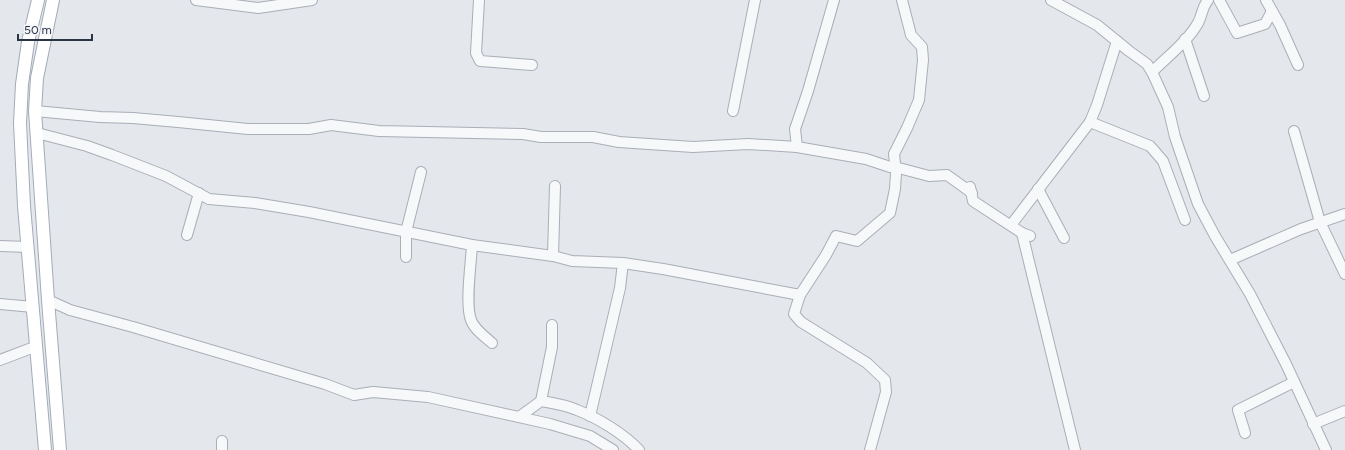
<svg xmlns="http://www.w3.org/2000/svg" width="1345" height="450" viewBox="0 0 1345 450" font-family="Figtree,sans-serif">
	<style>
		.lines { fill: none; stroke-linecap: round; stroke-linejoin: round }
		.minor-casing { stroke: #a9aeb7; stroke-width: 12 }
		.major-casing { stroke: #a3abb8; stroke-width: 14 }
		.minor { stroke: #f7f8fa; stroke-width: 10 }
		.major { stroke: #fff; stroke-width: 12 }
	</style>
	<rect width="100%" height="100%" fill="#e4e7ec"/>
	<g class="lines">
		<g class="minor-casing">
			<g id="minor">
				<path d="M196 0 258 8 312 0"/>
				<path d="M479 0 476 53 480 61 532 65"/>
				<path d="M1051 0 1097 25 1129 51 1147 64 1152 72 1168 107 1175 137 1198 204 1215 236 1250 294 1286 364 1326 450"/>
				<path d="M1219 0 1237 33 1265 24 1272 11"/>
				<path d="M1266 0 1280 25 1298 65"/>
				<path d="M1185 39 1204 96"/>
				<path d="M1152 72C1167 57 1188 41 1198 23 1202 16 1202 7 1208 0"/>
				<path d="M35 111 100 117 133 118 178 122 248 129H309L331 125 379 131 523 134 541 137H593L619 142 693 147 748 144 797 147 866 159 890 167H895L929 176 947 175 972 193"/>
				<path d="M733 111 755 0"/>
				<path d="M1090 122 1150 146 1163 161 1185 220"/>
				<path d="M1294 131 1320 222 1345 274"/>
				<path d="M37 133 87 146 112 155 166 176 209 199 255 203 309 212 472 245 553 256 572 261 623 263 663 269 800 295 826 255 836 236 857 241 890 213 895 189 896 173 894 154 907 128 919 100 923 60 922 47 911 35 902 0"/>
				<path d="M797 147 795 129 808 91 834 0"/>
				<path d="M970 187 973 201 1022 233 1030 236"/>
				<path d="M1038 189 1064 238"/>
				<path d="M1011 225 1090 122 1097 105 1117 41"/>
				<path d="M1022 233 1075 450"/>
				<path d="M187 235 199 193"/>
				<path d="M472 245C471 264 465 304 471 320 474 329 485 337 492 343"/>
				<path d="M0 246 28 247"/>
				<path d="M553 256 555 186"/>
				<path d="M406 257V232L421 172"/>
				<path d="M1230 260 1301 229 1345 214"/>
				<path d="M800 295 794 314 801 322 867 363 885 380 886 392 870 450"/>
				<path d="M48 300 70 310 133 327 325 384 354 395 373 392 428 397 550 424 590 436 613 450"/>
				<path d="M0 304 33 307"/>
				<path d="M0 360 37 346"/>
				<path d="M541 401 552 347V325"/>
				<path d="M590 416 620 288 623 263"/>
				<path d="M519 417 541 401C553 403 566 405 577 410 598 418 624 434 639 450"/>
				<path d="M1313 424 1345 411"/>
				<path d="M1245 433 1238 410 1294 382"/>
				<path d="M222 450V441"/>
			</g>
		</g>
		<g class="major-casing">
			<g id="major">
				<path d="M38 0 28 42 22 84 20 123 24 206 45 450"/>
				<path d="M53 0 37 78 35 111 48 300 60 450"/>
			</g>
		</g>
		<use href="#minor" class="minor"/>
		<use href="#major" class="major"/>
	</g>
	<path d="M18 34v6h74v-6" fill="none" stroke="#2b3445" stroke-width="2"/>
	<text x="24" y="34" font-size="12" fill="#2b3445" stroke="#f4f6f9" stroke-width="3" paint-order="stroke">50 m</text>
</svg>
